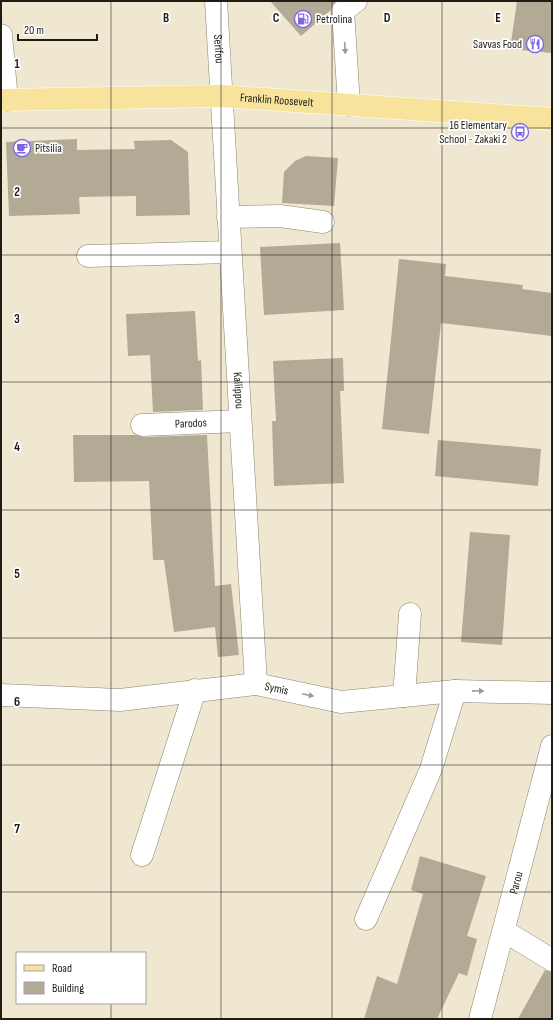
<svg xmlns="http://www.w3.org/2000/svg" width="553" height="1020" viewBox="0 0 553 1020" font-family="'Sofia Sans Condensed',sans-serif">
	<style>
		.building { fill: #b2aa95 }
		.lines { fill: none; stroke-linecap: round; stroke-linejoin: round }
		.minor-casing { stroke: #8a846f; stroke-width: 23 }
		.major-casing { stroke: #fff; stroke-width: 23 }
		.minor { stroke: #fff; stroke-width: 22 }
		.major { stroke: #f8e39d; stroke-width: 22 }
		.oneway { fill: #9a9995 }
		.grid { fill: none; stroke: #1f1c14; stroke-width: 1; stroke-opacity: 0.55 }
		.labels { text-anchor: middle; stroke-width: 3.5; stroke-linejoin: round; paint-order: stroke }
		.poi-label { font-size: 12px; fill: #1f1c14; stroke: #fff; text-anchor: start }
		.street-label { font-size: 12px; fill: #1f1c14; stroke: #fff }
		.grid-label { font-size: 13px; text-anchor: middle; font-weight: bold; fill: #1f1c14; stroke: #fff; stroke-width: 3.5; stroke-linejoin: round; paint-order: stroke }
	</style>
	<rect width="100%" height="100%" fill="#efe7d0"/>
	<g class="building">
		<path d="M270 1H336L332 6 331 10 301 36Z"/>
		<path d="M517 1H552V53L510 49Z"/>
		<path d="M77 139V150L135 149 134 141 171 140 188 152 190 215 136 216V196L79 197 80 214 9 216 6 142Z"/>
		<path d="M306 156 338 158 334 206 282 203 284 172 295 161Z"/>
		<path d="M340 243 344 310 264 315 260 247Z"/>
		<path d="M399 259 446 264 445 276 523 285 522 289 552 293V336L441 323 429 434 382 429Z"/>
		<path d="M195 311 198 361 201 360 203 410 153 412 150 355 128 356 126 314Z"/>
		<path d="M343 358 344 391H340L344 483 274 486 272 421H276L273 361Z"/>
		<path d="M73 435H135L143 437 207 435 215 586 231 584 239 655 218 657 215 627 174 632 164 560H153L149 481 74 482Z"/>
		<path d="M438 440 541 449 538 486 435 476Z"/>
		<path d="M470 532 510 535 502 645 461 642Z"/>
		<path d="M420 856 486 876 467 936 477 939 467 976 459 973 437 1019H364L377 976 397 984 423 894 411 890Z"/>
		<path d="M545 970 552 972V1019H518Z"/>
	</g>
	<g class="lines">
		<g class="minor-casing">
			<g id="minor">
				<path id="s1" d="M216 1 256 684"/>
				<path d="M1 35 7 100"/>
				<path d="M349 105 343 11 356 1"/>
				<path d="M228 217 280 216 323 222"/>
				<path d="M88 256 230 252"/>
				<path id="s2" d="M142 425 240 421"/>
				<path id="s3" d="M1 695 120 700 256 684 341 702 455 691 552 693"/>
				<path d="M404 696 410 614"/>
				<path d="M142 855 195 690"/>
				<path d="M366 919 431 769 455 691"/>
				<path d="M504 931 552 960"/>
				<path id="s4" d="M480 1019 552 746"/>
			</g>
		</g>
		<g class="major-casing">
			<g id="major">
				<path id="s5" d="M1 100 221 96 552 119"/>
			</g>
		</g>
		<use href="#minor" class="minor"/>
		<use href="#major" class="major"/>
	</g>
	<defs><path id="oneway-solid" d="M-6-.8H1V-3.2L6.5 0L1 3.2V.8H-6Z"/></defs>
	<g class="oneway">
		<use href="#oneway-solid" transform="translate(345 48) rotate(86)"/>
		<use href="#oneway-solid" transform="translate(478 691) rotate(1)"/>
		<use href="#oneway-solid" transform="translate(308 695) rotate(12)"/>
	</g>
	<path class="grid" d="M111 1V953M221 1V1019M332 1V1019M442 1V1019M1 128H552M1 255H552M1 382H552M1 510H552M1 638H552M1 765H552M1 892H552M111 1003V1019"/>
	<defs>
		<g id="fuel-ring" transform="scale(0.9)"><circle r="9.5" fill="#fff" stroke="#7f65e0" stroke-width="1.5"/><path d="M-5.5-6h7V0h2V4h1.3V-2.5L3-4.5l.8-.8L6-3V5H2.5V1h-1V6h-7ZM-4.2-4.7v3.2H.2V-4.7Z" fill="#7f65e0"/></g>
		<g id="restaurant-ring" transform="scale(0.9)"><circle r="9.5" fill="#fff" stroke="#7f65e0" stroke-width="1.5"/><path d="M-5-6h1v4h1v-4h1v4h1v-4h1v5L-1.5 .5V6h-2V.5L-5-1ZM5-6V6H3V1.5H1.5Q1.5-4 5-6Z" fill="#7f65e0"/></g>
		<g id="bus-ring" transform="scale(0.9)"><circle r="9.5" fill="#fff" stroke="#7f65e0" stroke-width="1.5"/><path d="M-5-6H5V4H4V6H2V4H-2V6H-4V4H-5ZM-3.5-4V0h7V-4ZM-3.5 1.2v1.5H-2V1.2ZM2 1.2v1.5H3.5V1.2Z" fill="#7f65e0"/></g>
		<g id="cafe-ring" transform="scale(0.9)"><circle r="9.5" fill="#fff" stroke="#7f65e0" stroke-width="1.5"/><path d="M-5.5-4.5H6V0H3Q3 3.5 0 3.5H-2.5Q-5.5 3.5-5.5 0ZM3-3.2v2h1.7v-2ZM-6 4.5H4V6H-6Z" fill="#7f65e0"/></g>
	</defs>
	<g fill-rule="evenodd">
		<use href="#fuel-ring" x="303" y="19"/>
		<use href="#restaurant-ring" x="535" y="44"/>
		<use href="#bus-ring" x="520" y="132"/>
		<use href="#cafe-ring" x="22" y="148"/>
	</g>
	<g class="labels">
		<g class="poi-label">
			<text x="316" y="23">Petrolina</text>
			<text x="522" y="48" text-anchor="end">Savvas Food</text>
			<text x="507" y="129" text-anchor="end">16 Elementary<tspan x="507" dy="14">School - Zakaki 2</tspan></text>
			<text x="35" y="152">Pitsilia</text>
		</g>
		<g class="street-label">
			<text dy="4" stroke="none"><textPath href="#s1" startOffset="48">Serifou</textPath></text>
			<text dy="4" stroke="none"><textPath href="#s5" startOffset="276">Franklin Roosevelt</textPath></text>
			<text dy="4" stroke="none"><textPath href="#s1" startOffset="390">Kallippou</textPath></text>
			<text dy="4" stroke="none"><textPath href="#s2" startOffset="49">Parodos</textPath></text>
			<text dy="4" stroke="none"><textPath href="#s3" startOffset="277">Symis</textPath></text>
			<text dy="4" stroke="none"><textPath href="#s4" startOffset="141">Parou</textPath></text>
		</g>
	</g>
	<g class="grid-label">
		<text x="166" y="22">B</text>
		<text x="276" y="22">C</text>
		<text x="387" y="22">D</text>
		<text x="498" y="22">E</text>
		<text x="17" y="68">1</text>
		<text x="17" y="196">2</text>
		<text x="17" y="323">3</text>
		<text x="17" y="451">4</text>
		<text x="17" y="578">5</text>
		<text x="17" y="706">6</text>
		<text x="17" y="833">7</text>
	</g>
	<rect width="553" height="1020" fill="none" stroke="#1f1c14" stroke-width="4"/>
	<rect x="16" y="952" width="130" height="52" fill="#ffffff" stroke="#a5a4a1"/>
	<rect x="24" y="965" width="20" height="6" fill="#f8e39d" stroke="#a5a4a1"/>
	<text x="52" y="972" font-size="12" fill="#1f1c14">Road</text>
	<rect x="24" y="982" width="20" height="12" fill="#b2aa95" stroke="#a5a4a1"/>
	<text x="52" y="992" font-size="12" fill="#1f1c14">Building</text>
	<path d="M18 34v6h79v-6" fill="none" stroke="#1f1c14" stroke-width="2"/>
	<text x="24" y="34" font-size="12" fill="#1f1c14" stroke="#ffffff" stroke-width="3" paint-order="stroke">20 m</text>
</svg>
